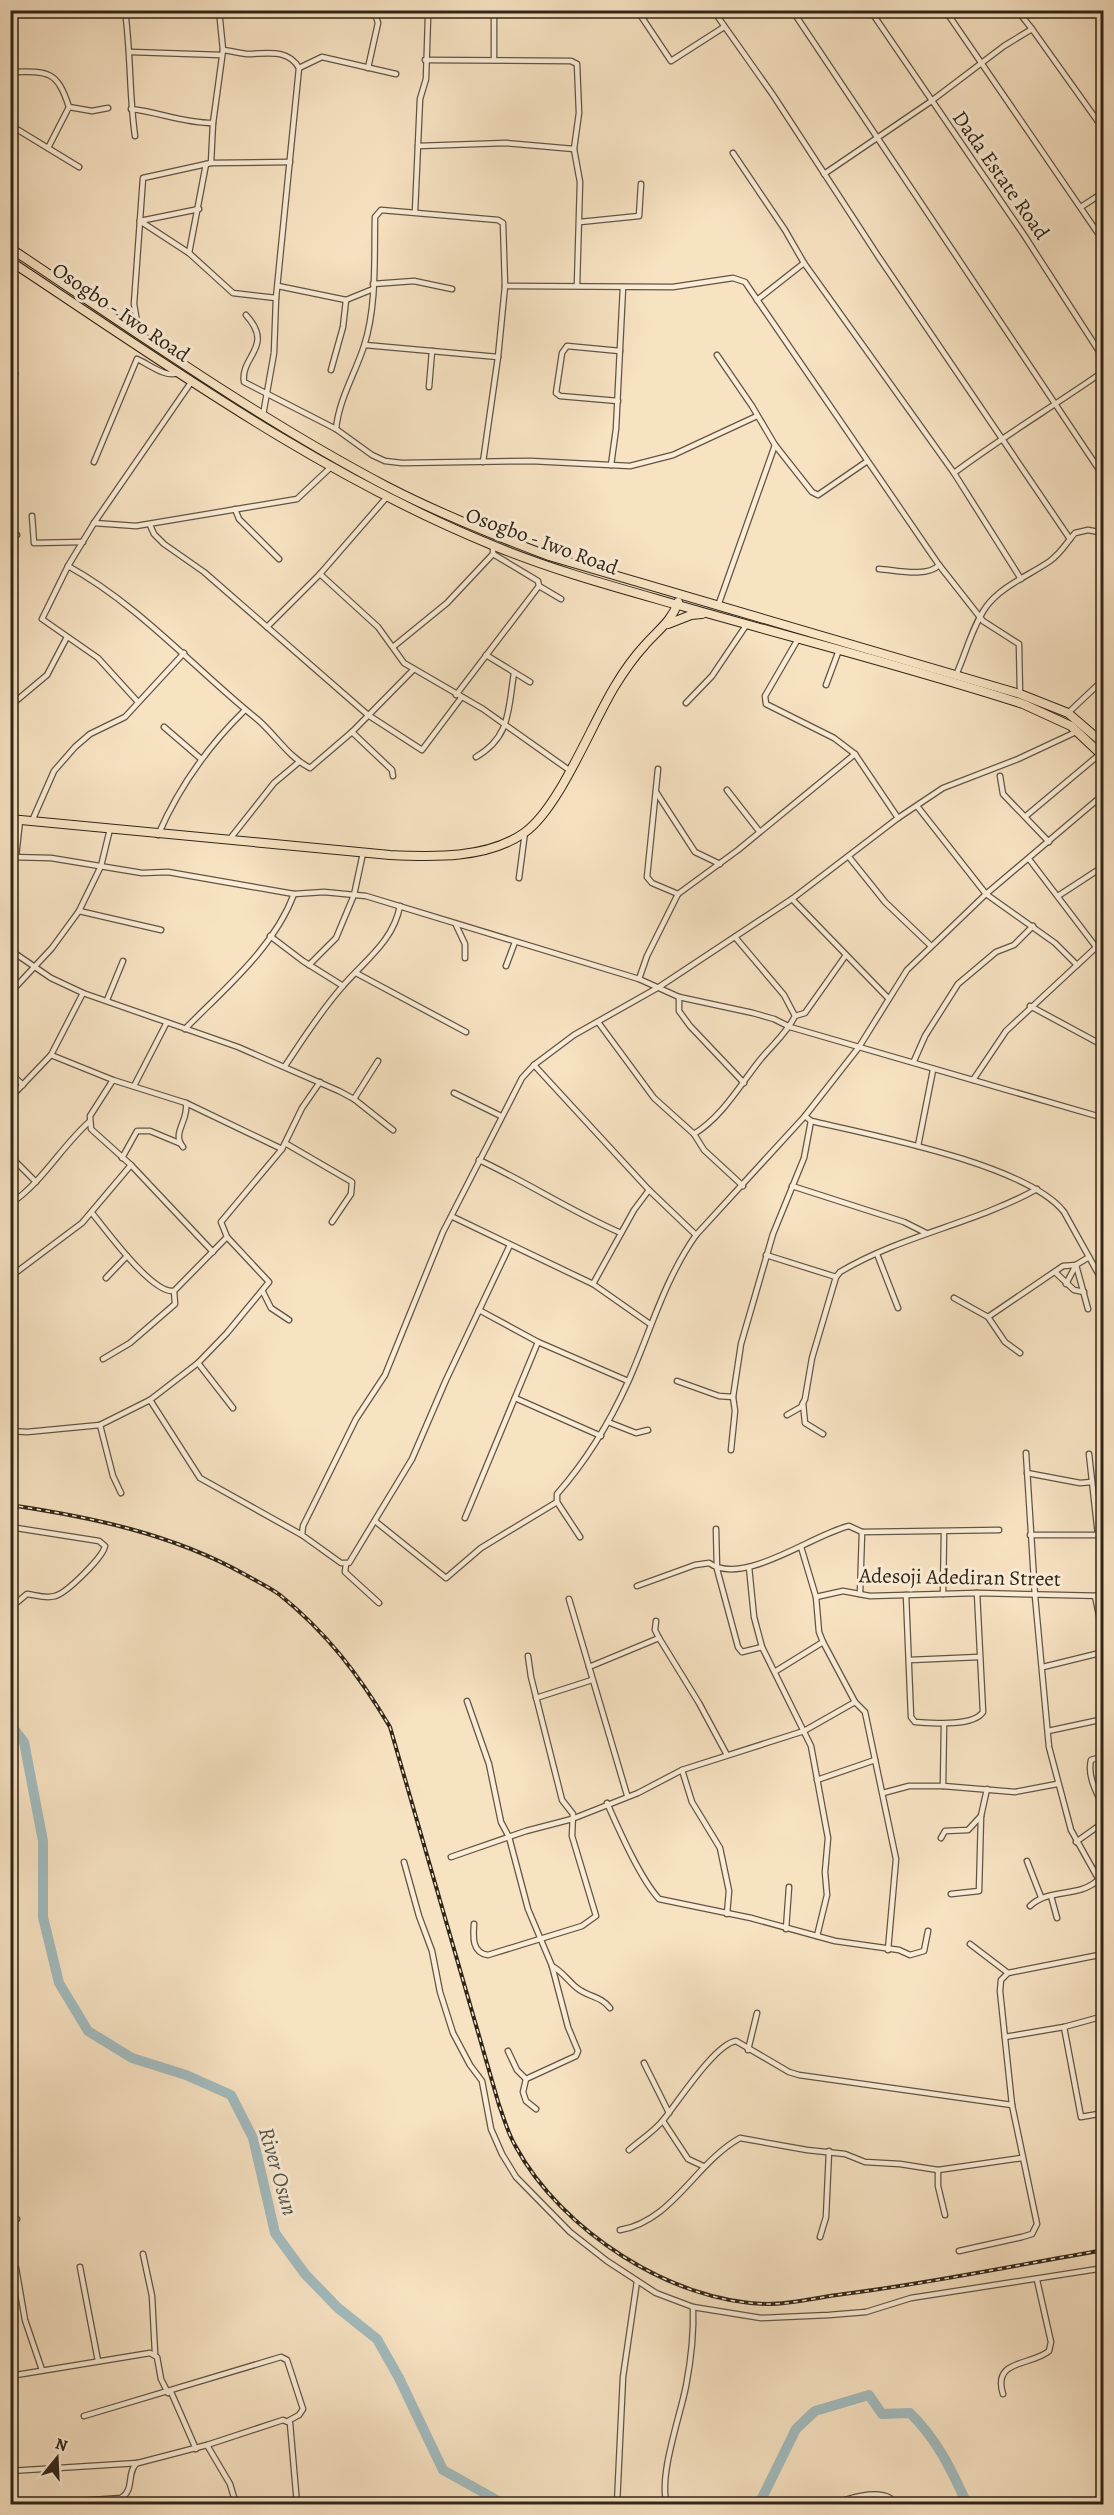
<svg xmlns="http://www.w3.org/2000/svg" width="1114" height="2515" viewBox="0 0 1114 2515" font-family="Alegreya,serif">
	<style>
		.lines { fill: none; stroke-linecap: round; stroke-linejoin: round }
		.river { stroke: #a2bbbe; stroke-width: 10 }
		.minor-casing { stroke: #625442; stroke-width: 7 }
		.primary-casing { stroke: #302517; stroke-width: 10 }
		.minor { stroke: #faecd7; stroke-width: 4.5 }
		.primary { stroke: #f7e2c2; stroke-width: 8 }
		.rail-casing { stroke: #302517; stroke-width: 4 }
		.rail { stroke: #faecd7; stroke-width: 1.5; stroke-dasharray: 4.5; stroke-linecap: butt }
		.labels { text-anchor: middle; stroke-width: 6; stroke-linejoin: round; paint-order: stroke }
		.street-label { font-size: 21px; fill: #302517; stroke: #faecd7 }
		.water-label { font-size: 22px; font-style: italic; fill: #525249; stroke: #faecd7 }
	</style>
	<rect width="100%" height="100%" fill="#f7e2c2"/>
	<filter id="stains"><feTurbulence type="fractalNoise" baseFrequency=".00333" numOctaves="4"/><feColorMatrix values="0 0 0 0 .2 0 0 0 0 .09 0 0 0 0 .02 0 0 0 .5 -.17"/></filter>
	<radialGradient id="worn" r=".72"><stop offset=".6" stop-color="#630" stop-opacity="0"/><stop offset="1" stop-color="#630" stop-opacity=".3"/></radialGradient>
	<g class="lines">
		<g class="river">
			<path d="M10 1724 24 1742 43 1841V1917L59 1983 88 2031 132 2058 186 2075 231 2095 253 2138 275 2233 305 2274 338 2308 377 2339 399 2378 443 2470 504 2504"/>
			<path d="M759 2504 796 2429 815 2411 869 2395 882 2414 910 2413C937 2439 952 2471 967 2504"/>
		</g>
		<g class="minor-casing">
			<g id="minor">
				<path d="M637 10 671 61 724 27"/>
				<path d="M713 10 773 95 878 256 1070 539"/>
				<path d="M792 10 1104 477"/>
				<path d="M870 10 1024 235 1104 359"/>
				<path d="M945 10 1104 242"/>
				<path d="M1017 10 1032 29"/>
				<path d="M125 11C131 53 129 94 135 136"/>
				<path d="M223 50C231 51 239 53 247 54 266 54 288 48 299 68L276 298 274 353 263 415"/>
				<path d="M131 52 221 55"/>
				<path d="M425 60 571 61 577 64 579 113 574 149 580 182 577 285"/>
				<path d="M494 60V10"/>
				<path d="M299 68 322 57 396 74"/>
				<path d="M368 68 378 23 374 10"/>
				<path d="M10 72C48 71 57 70 69 107L48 148"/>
				<path d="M69 107 92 111 108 108"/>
				<path d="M131 109C159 112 183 123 213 123"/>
				<path d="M10 125 79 167"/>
				<path d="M418 146 506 143 574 149"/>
				<path d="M733 153 785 230 804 263 954 473 1021 579"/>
				<path d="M211 163 213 123 223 50 219 10"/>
				<path d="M824 174 930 102 1004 46 1032 29 1104 130"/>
				<path d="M1081 207 1104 192"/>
				<path d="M415 212 420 99 426 79 428 17"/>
				<path d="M140 221 189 253 233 293 276 298"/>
				<path d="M140 221 199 209"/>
				<path d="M580 222 639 216 641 184"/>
				<path d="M189 253 206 164"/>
				<path d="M373 284 414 281 452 289"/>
				<path d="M278 286 346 300 373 289"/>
				<path d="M505 286 673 287 733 278 745 282 939 565 983 621 1019 644 1020 694"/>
				<path d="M757 300 804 263"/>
				<path d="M246 315C275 347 240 356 244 382L336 429 372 455 385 461 402 463 531 461 630 466 673 455 757 416"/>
				<path d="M139 333 134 304 143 178 211 163 290 162"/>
				<path d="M365 345 498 357"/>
				<path d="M717 355 752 406 775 445 812 492 818 495 866 462"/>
				<path d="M331 370 343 327 346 300"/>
				<path d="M10 371 15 374"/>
				<path d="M429 387 432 351"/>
				<path d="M618 401 560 396 556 393 562 353 567 346 620 351"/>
				<path d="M336 429C339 399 355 374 364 346 377 306 374 258 375 217L381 210 498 220 503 223 505 286 498 357 483 462"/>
				<path d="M94 462 137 359C149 364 165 378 178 373"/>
				<path d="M611 465 616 429 623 287"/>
				<path d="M954 473C1002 437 1054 406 1104 371"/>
				<path d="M235 509 239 519 279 559"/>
				<path d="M32 516 34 543 83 542"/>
				<path d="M94 523 136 526 297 499 331 467"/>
				<path d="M150 525 154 534 164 544 204 572 368 715 422 750 461 698"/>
				<path d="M10 538 17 535"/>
				<path d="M493 554 538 581 539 586 561 599"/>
				<path d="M68 566C139 605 194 668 257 719 275 734 288 757 310 768L352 732 413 670"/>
				<path d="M879 569C895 570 927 578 939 565"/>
				<path d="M320 574 378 627 404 663 483 709 569 770"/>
				<path d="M718 606 775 445"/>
				<path d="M267 627 320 574 386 498"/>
				<path d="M798 639 765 696 766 704 834 738 855 754 898 818"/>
				<path d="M393 647 447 603 493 554V546"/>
				<path d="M486 655 530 682"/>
				<path d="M956 675C966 653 972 627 986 607 1001 586 1030 575 1050 561 1062 552 1066 543 1075 533L1088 530 1104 533"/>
				<path d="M826 685 839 650"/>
				<path d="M456 695 539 586"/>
				<path d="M138 702 98 658 42 619 68 566 94 523 192 381"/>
				<path d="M686 703 712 676 747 624"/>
				<path d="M10 706 47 675 67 637"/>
				<path d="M1068 713 1104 679"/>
				<path d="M164 727 200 758"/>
				<path d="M352 732 392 770 393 776"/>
				<path d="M855 754 738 850 678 894 647 956 639 979 679 997 753 1013 774 1019 790 1027 1104 1118"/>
				<path d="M476 757C511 737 508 709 514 673"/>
				<path d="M658 769 647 877 652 883 678 894"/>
				<path d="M1000 776 1003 794 1049 842"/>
				<path d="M727 790 759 831"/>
				<path d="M656 792 695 852 720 864"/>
				<path d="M917 806 986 894 1055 943 1077 965"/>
				<path d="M1026 816 1100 754"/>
				<path d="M32 821 54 771 75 747 90 734 125 717 184 653"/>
				<path d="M158 835C179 787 207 747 245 710"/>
				<path d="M229 840 274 783 299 762"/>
				<path d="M10 857 51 858 142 873 168 872 294 894 324 892 366 896 639 979"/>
				<path d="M16 857 20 820"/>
				<path d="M849 857 885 902 930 945"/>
				<path d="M1029 859 1096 947"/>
				<path d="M519 878 525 832"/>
				<path d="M1058 896 1104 866"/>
				<path d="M792 899 888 998"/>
				<path d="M79 911 161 930"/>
				<path d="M456 925 465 944V958"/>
				<path d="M270 936 303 961 343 986"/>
				<path d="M10 950 51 978 83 993 238 1047 339 1091 354 1099 393 1130"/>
				<path d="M309 965 336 938 354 895 363 853"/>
				<path d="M506 966 515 942"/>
				<path d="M356 973 466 1032"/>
				<path d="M10 993 52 948 79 911 101 866 110 829"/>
				<path d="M679 997V1011L690 1026 744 1083"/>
				<path d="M107 1000 123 961"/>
				<path d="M1030 1006 1104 1046"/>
				<path d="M795 1016 805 1013 846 955"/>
				<path d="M598 1022 654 1098 694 1134 704 1150 743 1186"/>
				<path d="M185 1029C224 989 274 948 294 894"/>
				<path d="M51 1055 113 1080 186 1103 282 1149"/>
				<path d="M914 1061 925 1036 958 984 996 952 1014 945 1033 926"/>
				<path d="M534 1065 649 1190 696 1235"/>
				<path d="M285 1066C303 1039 320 1012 342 987 364 961 393 942 400 906"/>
				<path d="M10 1073 23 1085"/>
				<path d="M113 1080 90 1116 91 1129 131 1165 213 1252"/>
				<path d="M973 1080 1006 1031 1104 940"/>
				<path d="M134 1086 166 1024"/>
				<path d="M454 1093 501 1116"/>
				<path d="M10 1098 51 1055 83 993"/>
				<path d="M354 1099 378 1061"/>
				<path d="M805 1116 811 1121C872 1135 1028 1165 1064 1212L1104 1284"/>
				<path d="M694 1134C722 1117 740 1085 760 1060 772 1045 787 1033 795 1016L784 995 735 937"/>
				<path d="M285 1143 352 1182 351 1194 332 1222"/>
				<path d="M918 1146 933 1070"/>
				<path d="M183 1147C171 1133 189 1121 186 1103"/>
				<path d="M10 1156 36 1182"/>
				<path d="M122 1158 137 1131H150L179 1143"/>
				<path d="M479 1160C527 1182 572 1212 621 1233"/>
				<path d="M792 1186 904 1222 926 1233"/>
				<path d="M10 1204C42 1183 61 1147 89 1122"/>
				<path d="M92 1213C107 1231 152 1294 174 1291L227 1237"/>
				<path d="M453 1217 593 1284 650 1324"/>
				<path d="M510 1245 446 1380 412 1459 349 1563H341L302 1535 303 1526 356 1419 385 1375 443 1232 522 1078 534 1065 574 1035 659 987 792 899 898 818 943 788 1018 759 1078 731"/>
				<path d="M877 1254 898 1308"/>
				<path d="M766 1255 836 1277"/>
				<path d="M1076 1265 1088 1309"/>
				<path d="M1055 1272 1074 1290 1084 1292"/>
				<path d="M10 1277 82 1223 131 1165"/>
				<path d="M106 1278 127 1256"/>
				<path d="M593 1284 634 1210 649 1190"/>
				<path d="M1066 1284 1076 1265 1089 1257"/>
				<path d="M263 1292 271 1308 289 1320"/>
				<path d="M954 1298 988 1317 1005 1342 1020 1353"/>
				<path d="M479 1310 538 1342 628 1381"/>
				<path d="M988 1317 1063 1266 1076 1265"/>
				<path d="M103 1359 130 1343 175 1304 174 1291"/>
				<path d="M198 1363 233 1408"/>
				<path d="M677 1381 719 1396 733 1397"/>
				<path d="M515 1398 601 1436"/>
				<path d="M150 1400 200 1478 302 1535"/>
				<path d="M803 1403 805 1423 823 1434"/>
				<path d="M787 1415 801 1407 805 1399 812 1358 836 1277 840 1272C902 1235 974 1224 1037 1189"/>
				<path d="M608 1422 636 1433 648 1430"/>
				<path d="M100 1425 113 1476 121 1493"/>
				<path d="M10 1431 27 1432 100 1425 150 1400 198 1363 227 1333 269 1282 227 1237 221 1222 282 1149 302 1108 320 1082"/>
				<path d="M731 1450 735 1411 733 1397 741 1344 773 1234 804 1158 811 1121"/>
				<path d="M1026 1453 1035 1596 1049 1747 1071 1830 1104 1889"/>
				<path d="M1089 1454 1098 1535"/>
				<path d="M1027 1473 1080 1483 1092 1482"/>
				<path d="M465 1518 538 1342"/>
				<path d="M375 1521 446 1578 481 1548 557 1502"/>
				<path d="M10 1527 99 1541 105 1546C103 1557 67 1593 55 1596 46 1599 36 1595 27 1594L15 1604 10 1603"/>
				<path d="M716 1529 717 1569 738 1647 742 1652 762 1647"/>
				<path d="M1030 1535H1104"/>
				<path d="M580 1537 557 1502V1494C587 1460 609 1424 628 1382 650 1333 664 1280 696 1235L805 1116 859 1047 907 970 986 894 1104 794"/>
				<path d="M346 1564 345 1572 379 1603"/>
				<path d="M749 1567 754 1617 762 1647 811 1746 828 1838 825 1872 827 1895 817 1936"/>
				<path d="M637 1586 695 1565 709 1563C744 1587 813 1534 849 1526L862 1532 999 1530"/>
				<path d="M860 1594 862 1532"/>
				<path d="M943 1594 944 1532"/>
				<path d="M906 1595 911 1717 915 1722C931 1723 973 1727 983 1712L977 1593"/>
				<path d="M1095 1596 1104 1639"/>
				<path d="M816 1597 843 1591 870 1596 977 1593 1104 1596"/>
				<path d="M569 1599 627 1795"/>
				<path d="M656 1621 655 1630 659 1638 699 1703 727 1755"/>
				<path d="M823 1642 855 1702"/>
				<path d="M910 1660 979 1657"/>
				<path d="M589 1667 659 1638"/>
				<path d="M1043 1667 1104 1652"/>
				<path d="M776 1671 823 1642 819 1632 816 1597 801 1547"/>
				<path d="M536 1698 592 1680"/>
				<path d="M467 1701 489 1764 501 1822 509 1837 528 1909 552 1966 568 2027 578 2051 576 2056 526 2079 523 2092 526 2101 536 2109"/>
				<path d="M1048 1731 1104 1719"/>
				<path d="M1104 1756 1091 1760C1087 1776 1097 1794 1104 1808"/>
				<path d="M682 1770 692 1802 720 1848 729 1891 727 1914"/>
				<path d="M817 1780 875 1760"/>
				<path d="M943 1786 944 1724"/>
				<path d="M883 1793 909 1786H943L1015 1792 1057 1784"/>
				<path d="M607 1803C619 1830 640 1878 659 1899L751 1918 835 1941 899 1950 910 1955 924 1951 928 1931"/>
				<path d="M941 1838 945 1831 968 1830 981 1816"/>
				<path d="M1076 1842 1104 1822"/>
				<path d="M451 1857 526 1831 572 1819 638 1793 682 1770 804 1731 855 1702 865 1712 896 1859 888 1950"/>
				<path d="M1027 1861 1041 1897"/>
				<path d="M404 1862 419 1916 432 1951 440 1992 453 2033 470 2065 482 2081 491 2129 502 2154 516 2177 570 2232 607 2261 656 2293 693 2307 761 2318 829 2315 866 2312 911 2298 1104 2268"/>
				<path d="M951 1894 979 1891 981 1816 987 1789"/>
				<path d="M1051 1896 1057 1918"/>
				<path d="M1030 1906C1048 1888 1079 1898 1098 1880"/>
				<path d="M474 1924C473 1937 472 1953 488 1955L582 1926 596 1916 572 1836 573 1814 562 1800 559 1788 531 1677 528 1656"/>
				<path d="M786 1929 789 1887"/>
				<path d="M970 1944 1008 1973"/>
				<path d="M552 1966C563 1972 568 1981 577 1988 588 1997 601 1996 610 2008"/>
				<path d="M1064 2027 1081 2117 1104 2113"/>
				<path d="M1005 2037 1064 2027 1104 2016"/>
				<path d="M748 2050 757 2013"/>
				<path d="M508 2051 517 2070 526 2079"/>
				<path d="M644 2063 669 2113"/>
				<path d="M663 2121 688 2159 703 2166"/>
				<path d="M629 2150C640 2140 655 2131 664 2119 678 2102 715 2044 736 2041L789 2072 799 2075 1012 2105"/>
				<path d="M938 2170V2186L945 2215"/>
				<path d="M10 2221 17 2219"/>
				<path d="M620 2230C673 2221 695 2163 740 2138L807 2150 845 2154 865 2162 900 2164 938 2170 1022 2158"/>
				<path d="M820 2237 826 2217 829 2151"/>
				<path d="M959 2251 1022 2237 1032 2234 1037 2224 1012 2105 1000 1991 1001 1980 1008 1973 1104 1954"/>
				<path d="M143 2254 152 2296 155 2353"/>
				<path d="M80 2267 98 2361"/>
				<path d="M16 2268 25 2320 42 2370"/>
				<path d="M10 2376 150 2353 157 2357 161 2379 168 2393"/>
				<path d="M171 2392 196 2449"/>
				<path d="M1003 2394C992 2359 1031 2366 1049 2351L1051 2342 1037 2280"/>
				<path d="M84 2416 281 2357 287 2360 303 2409 299 2415 288 2421"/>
				<path d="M207 2445 230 2484 236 2504"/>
				<path d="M10 2471 138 2463 207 2445 283 2420 290 2423 297 2504"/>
				<path d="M36 2504 121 2498C135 2490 126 2473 137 2463"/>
				<path d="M617 2504 623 2377 637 2281"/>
				<path d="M667 2504C658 2477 680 2417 686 2386 691 2360 694 2333 693 2307"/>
				<path d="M835 2504C848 2498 876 2490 890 2498L892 2504"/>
			</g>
		</g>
		<g class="primary-casing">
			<g id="primary">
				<path d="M10 248C133 330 255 417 386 486 438 513 493 535 549 556L1020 694 1068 713 1104 744"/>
				<path d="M10 261C166 364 318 474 492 545 552 570 615 587 678 605 793 638 909 667 1023 704L1071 726 1104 757"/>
				<path d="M668 624 691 615 702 614"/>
				<path d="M10 819 390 855C433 857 487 859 524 833 559 809 591 725 615 686 624 671 634 657 645 645 658 630 672 621 678 602"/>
			</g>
		</g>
		<use href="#minor" class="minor"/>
		<use href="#primary" class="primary"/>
		<g class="rail-casing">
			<path id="rail" d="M10 1505C91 1517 172 1534 244 1574 256 1581 269 1587 280 1595 327 1633 359 1675 390 1727L499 2105C504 2118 508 2134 516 2147 561 2230 672 2303 768 2304 793 2304 819 2297 844 2294 931 2283 1017 2265 1104 2250"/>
		</g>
		<use href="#rail" class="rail"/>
	</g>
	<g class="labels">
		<g class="street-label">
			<text transform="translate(1001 175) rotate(55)" y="7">Dada Estate Road</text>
			<text transform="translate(121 312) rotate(34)" y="7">Osogbo - Iwo Road</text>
			<text transform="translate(542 541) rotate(20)" y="7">Osogbo - Iwo Road</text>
			<text transform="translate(960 1577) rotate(1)" y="7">Adesoji Adediran Street</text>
		</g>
		<g class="water-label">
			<text transform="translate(279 2171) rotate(74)" y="8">River Osun</text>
		</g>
	</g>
	<rect width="1114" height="2515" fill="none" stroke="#f7e2c2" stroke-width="36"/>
	<rect x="12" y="12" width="1090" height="2491" fill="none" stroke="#302517" stroke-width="3"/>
	<rect x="18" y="18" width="1078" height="2479" fill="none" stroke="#302517" stroke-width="1.5"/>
	<g transform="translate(57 2458) rotate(18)" stroke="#faecd7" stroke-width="4.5" paint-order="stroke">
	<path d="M0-4.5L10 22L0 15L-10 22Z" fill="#302517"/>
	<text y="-9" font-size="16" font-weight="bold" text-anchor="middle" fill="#302517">N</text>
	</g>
	<rect width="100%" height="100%" filter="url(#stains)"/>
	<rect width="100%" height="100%" fill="url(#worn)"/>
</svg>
